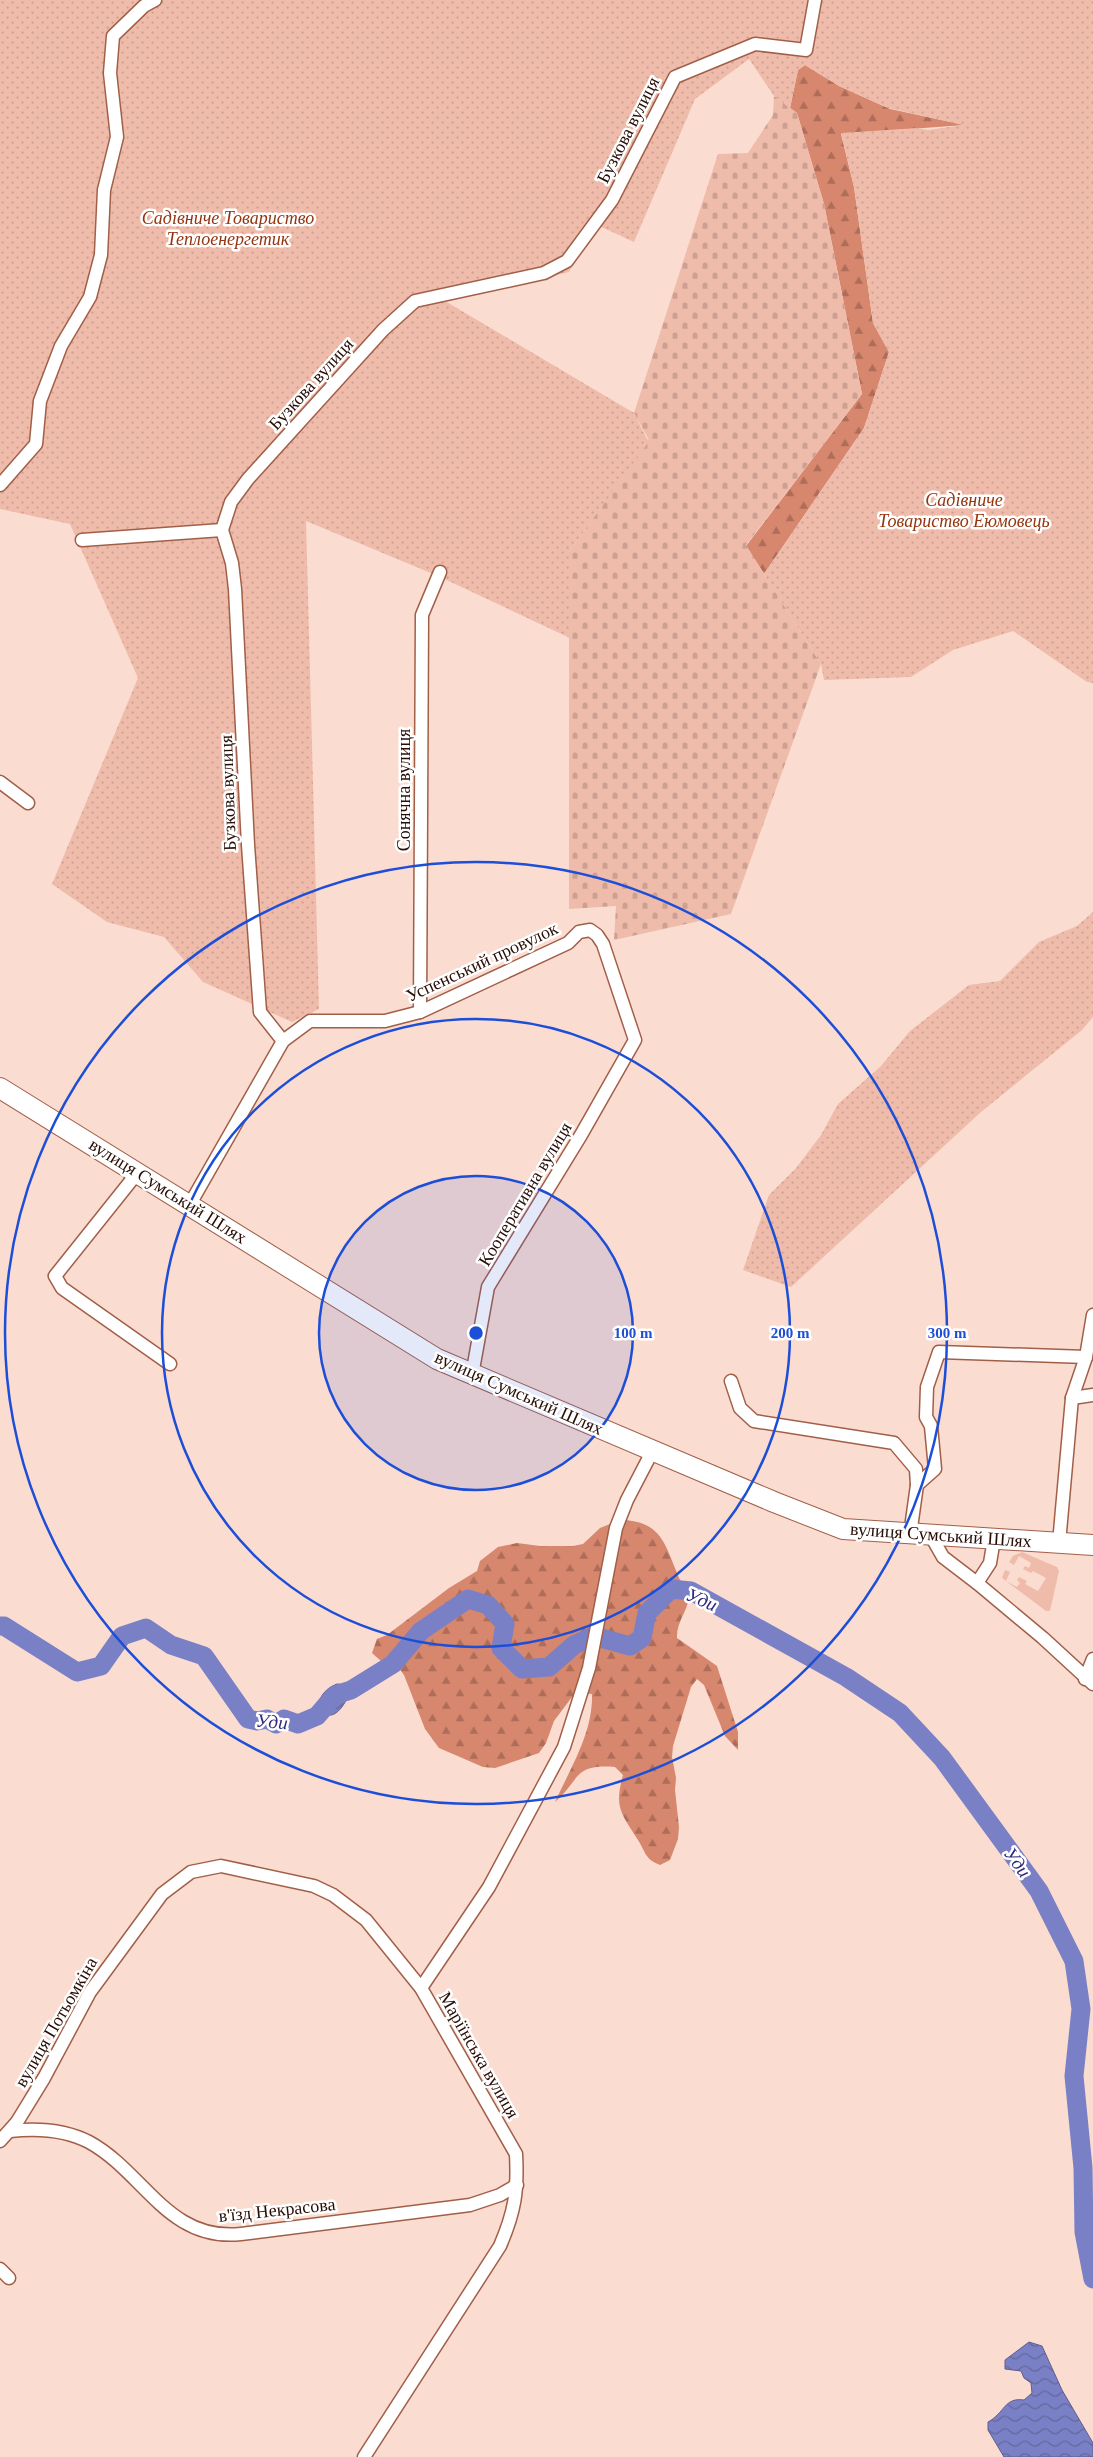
<svg xmlns="http://www.w3.org/2000/svg" width="1093" height="2457" viewBox="0 0 1093 2457" font-family="Georgia,serif">
	<style>
		.grass { fill: #efbcab }
		.forest { fill: url(#forest-firs) }
		.cemetery { fill: url(#cemetery-stones) }
		.park { fill: url(#park-dots) }
		.water { fill: url(#water-waves); stroke: #615e8b }
		.lines { fill: none; stroke-linecap: round; stroke-linejoin: round }
		.river { stroke: #7a80c5; stroke-width: 19 }
		.minor-casing { stroke: #a15f48; stroke-width: 15 }
		.primary-casing { stroke: #a15f48; stroke-width: 22 }
		.minor { stroke: #fff; stroke-width: 12 }
		.primary { stroke: #fff; stroke-width: 20 }
		.ring { fill: none; stroke: #1d4ed8; stroke-width: 2.5 }
		.labels { text-anchor: middle; stroke-width: 5; stroke-linejoin: round; paint-order: stroke }
		.street-label { font-size: 18px; fill: #270d05; stroke: #fff }
		.park-label { font-size: 18px; font-style: italic; fill: #933510; stroke: #fff }
		.water-label { font-size: 19px; font-style: italic; fill: #2e297b; stroke: #fff }
		.centre { fill: #1d4ed8; stroke: #fff; stroke-width: 2.5 }
		.ring-label { font-size: 15px; text-anchor: middle; font-weight: bold; fill: #1d4ed8; stroke: #fff; stroke-width: 5; stroke-linejoin: round; paint-order: stroke }
	</style>
	<defs>
		<pattern id="forest-firs" width="22" height="20" patternUnits="userSpaceOnUse" patternTransform="scale(1.25)"><rect width="22" height="20" fill="#d6876d"/><path d="M5 1l3.5 6h-7zM16 11l3.5 6h-7z" fill="#ae6d58"/></pattern>
		<pattern id="cemetery-stones" width="16" height="16" patternUnits="userSpaceOnUse" patternTransform="scale(1.25)"><rect width="16" height="16" fill="#efbcab"/><path d="M2 7V4a2 2 0 0 1 4 0v3zM10 15v-3a2 2 0 0 1 4 0v3z" fill="#cda092"/></pattern>
		<pattern id="park-dots" width="8" height="8" patternUnits="userSpaceOnUse" patternTransform="scale(1.25)"><rect width="8" height="8" fill="#efbcab"/><path d="M2 2h.1M6 6h.1" fill="none" stroke="#cda092" stroke-width="1.8" stroke-linecap="round"/></pattern>
		<pattern id="water-waves" width="16" height="10" patternUnits="userSpaceOnUse" patternTransform="scale(1.25)"><rect width="16" height="10" fill="#7a80c5"/><path d="M0 5q4-4 8 0t8 0" fill="none" stroke="#64679e"/></pattern>
	</defs>
	<rect width="100%" height="100%" fill="#fbdcd1"/>
	<path class="grass" d="M1022 1552 1057 1567 1059 1571 1050 1611H1046L1002 1578 1005 1570 1010 1572 1006 1581 1017 1587 1020 1583 1017 1580 1019 1577 1027 1581 1025 1584 1038 1591 1046 1578 1033 1571 1031 1573 1023 1569 1025 1566 1029 1568 1031 1563 1019 1556 1014 1565 1009 1562 1013 1556Z"/>
	<g class="forest">
		<path d="M805 65 839 86 890 109 965 125 841 134 854 187 873 323 889 352 864 428 764 574 746 546 862 394 824 204 797 113 790 108 798 70Z"/>
		<path d="M620 1520C660 1521 664 1541 677 1573 679 1581 686 1586 688 1594 691 1608 676 1620 677 1638L717 1666 738 1732V1750L725 1736 704 1685 697 1679 691 1687 673 1746 672 1757 676 1778 675 1790 679 1827 678 1839 670 1860 660 1865C645 1859 646 1853 638 1840 621 1813 614 1808 623 1775L615 1767C573 1764 581 1779 555 1802 571 1767 593 1733 592 1694L575 1693 554 1721 546 1743 539 1753 495 1768 483 1767 439 1748 425 1729 404 1675 398 1667 381 1661 372 1653 377 1639 387 1635 449 1588 477 1571 480 1561 498 1547 517 1543 540 1546H573L583 1544 600 1528Z"/>
	</g>
	<path class="cemetery" d="M774 96 797 113 824 204 862 394 746 545 821 664 731 914 614 940 616 906 569 909V552L649 440 634 413 718 154 748 153 773 115Z"/>
	<g class="park">
		<path d="M0 0H1093V683L1087 682 1013 631 953 650 911 677 824 680 821 664 764 574 864 428 889 352 873 323 854 187 841 133 918 128 928 130 963 125 888 108 839 86 805 65 798 70 790 108 774 96 749 59 695 99 634 242 595 224 569 272 445 301 634 413 647 439 650 440 569 552 570 638 438 576 306 521 319 1009 292 1022 203 982 164 937 107 922 52 884 138 678 70 524 0 509Z"/>
		<path d="M1093 912V1017L1082 1030 981 1112 791 1287 743 1270 769 1195 796 1168 821 1135 838 1104 881 1066 910 1031 969 985 1000 981 1039 942 1077 926Z"/>
	</g>
	<g class="water">
		<path d="M337 1684 348 1685 351 1690C347 1699 339 1718 326 1715 323 1714 320 1709 317 1706 321 1695 326 1688 337 1684Z"/>
		<path d="M1029 2342 1042 2346 1062 2390 1093 2443V2457H1004L988 2430V2422C1005 2413 1004 2397 1024 2400L1032 2393 1031 2383 1024 2378 1021 2371 1005 2369V2360Z"/>
	</g>
	<g class="lines">
		<path class="river" d="M0 1626H4L77 1672 101 1666 122 1636 146 1628 171 1645 204 1656 248 1719 257 1721 267 1719 276 1724 284 1719 298 1724 317 1716 335 1695 351 1690 393 1664 421 1631 468 1599 488 1605 505 1624 501 1648 522 1669 549 1667 574 1645 594 1636 630 1646 642 1638 647 1613 671 1589 691 1591 846 1677 900 1713 942 1758 1039 1891 1074 1961 1081 2009 1074 2076 1083 2168 1084 2232 1093 2279"/>
		<g class="minor-casing">
			<g id="minor">
				<path d="M0 485 36 444 40 401 61 346 90 297 101 255 104 190 117 137 110 73 113 36 144 6 155 0"/>
				<path d="M82 540 222 530"/>
				<path d="M0 782 28 803"/>
				<path d="M420 1012 422 615 440 572"/>
				<path d="M283 1041 260 1012 248 845 235 589 232 563 222 530 231 502 248 479 383 330 415 301 544 273 567 261 612 200 675 77 755 44 806 50 815 0"/>
				<path d="M138 1172 55 1276 62 1288 170 1364"/>
				<path d="M190 1204 283 1041 310 1021H385L420 1012 568 943 579 932 590 930 597 935 603 944 635 1040 581 1135 488 1287 472 1375"/>
				<path d="M731 1381 740 1408 754 1421 894 1443 916 1469 917 1485 910 1535"/>
				<path d="M1072 1398 1093 1395"/>
				<path d="M917 1485 935 1469 931 1426 926 1417 927 1387 939 1352 1086 1357"/>
				<path d="M931 1536 943 1557 977 1583 1043 1638 1093 1684"/>
				<path d="M1059 1543 1072 1398 1086 1357 1093 1315"/>
				<path d="M977 1583 990 1563 994 1539"/>
				<path d="M1085 1679 1093 1659"/>
				<path d="M421 1988 489 1887 564 1747 589 1668 616 1528 627 1500 653 1450"/>
				<path d="M10 2131C37 2128 64 2129 89 2142 144 2172 168 2242 241 2234L470 2205 500 2195 517 2185"/>
				<path d="M0 2141 17 2122 44 2078 90 1992 162 1894 191 1872 221 1866 314 1886 333 1895 366 1920 421 1988 516 2154C518 2191 515 2211 500 2246L364 2457"/>
				<path d="M0 2269 9 2278"/>
			</g>
		</g>
		<g class="primary-casing">
			<path id="primary" d="M0 1088 437 1359 774 1502 843 1529 1093 1545"/>
		</g>
		<use href="#minor" class="minor"/>
		<use href="#primary" class="primary"/>
	</g>
	<circle cx="476" cy="1333" r="157" fill="#1d4ed8" fill-opacity=".12"/>
	<g class="ring">
		<circle cx="476" cy="1333" r="157"/>
		<circle cx="476" cy="1333" r="314"/>
		<circle cx="476" cy="1333" r="471"/>
	</g>
	<g class="labels">
		<g class="street-label">
			<text transform="translate(628 130) rotate(-63)" y="6">Бузкова вулиця</text>
			<text transform="translate(311 384) rotate(-48)" y="6">Бузкова вулиця</text>
			<text transform="translate(404 790) rotate(-90)" y="6">Сонячна вулиця</text>
			<text transform="translate(228 793) rotate(-92)" y="6">Бузкова вулиця</text>
			<text transform="translate(482 962) rotate(-25)" y="6">Успенський провулок</text>
			<text transform="translate(168 1191) rotate(32)" y="6">вулиця Сумський Шлях</text>
			<text transform="translate(525 1194) rotate(-59)" y="6">Кооперативна вулиця</text>
			<text transform="translate(519 1393) rotate(24)" y="6">вулиця Сумський Шлях</text>
			<text transform="translate(941 1535) rotate(4)" y="6">вулиця Сумський Шлях</text>
			<text transform="translate(56 2022) rotate(-60)" y="6">вулиця Потьомкіна</text>
			<text transform="translate(479 2055) rotate(60)" y="6">Маріїнська вулиця</text>
			<text transform="translate(277 2210) rotate(-6)" y="6">в'їзд Некрасова</text>
		</g>
		<g class="park-label">
			<text x="228" y="224">Садівниче Товариство<tspan x="228" dy="21">Теплоенергетик</tspan></text>
			<text x="964" y="506">Садівниче<tspan x="964" dy="21">Товариство Еюмовець</tspan></text>
		</g>
		<g class="water-label">
			<text transform="translate(702 1599) rotate(23)" y="7">Уди</text>
			<text transform="translate(272 1721) rotate(5)" y="7">Уди</text>
			<text transform="translate(1018 1862) rotate(54)" y="7">Уди</text>
		</g>
	</g>
	<circle cx="476" cy="1333" r="8" class="centre"/>
	<g class="ring-label">
		<text x="633" y="1338">100 m</text>
		<text x="790" y="1338">200 m</text>
		<text x="947" y="1338">300 m</text>
	</g>
</svg>
